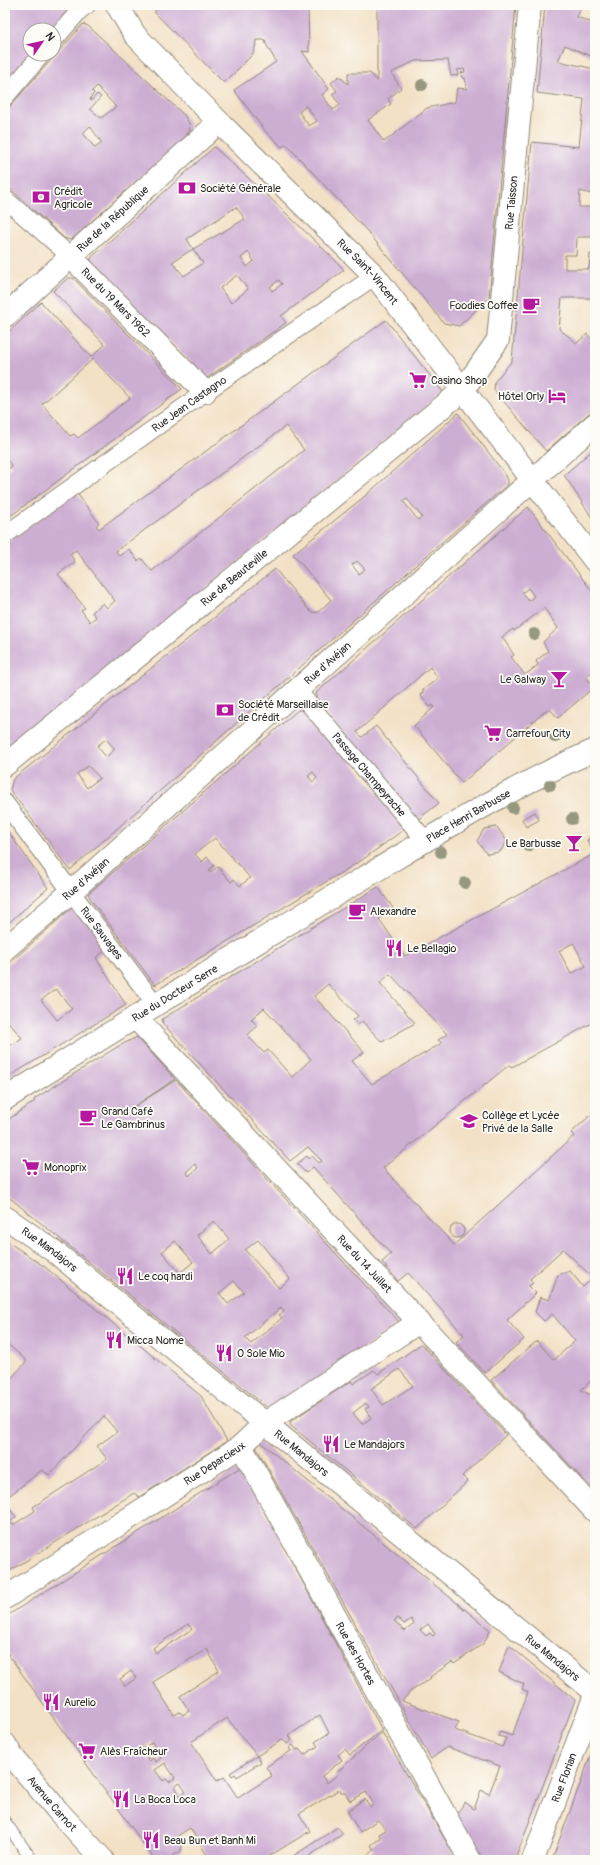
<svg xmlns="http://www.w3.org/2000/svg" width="600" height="1865" viewBox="0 0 600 1865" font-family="Pangolin,sans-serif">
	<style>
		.building { fill: #cdaed3; fill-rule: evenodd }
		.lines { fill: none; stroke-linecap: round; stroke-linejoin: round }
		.service-casing { stroke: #8f8678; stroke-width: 13 }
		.pedestrian-casing { stroke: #8f8678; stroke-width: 19 }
		.minor-casing { stroke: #8f8678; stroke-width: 24 }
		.secondary-casing { stroke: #8f8678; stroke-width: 24 }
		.service { stroke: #fff; stroke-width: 11 }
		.pedestrian { stroke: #fff; stroke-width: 17 }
		.minor { stroke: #fff; stroke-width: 22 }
		.secondary { stroke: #fff; stroke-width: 22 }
		.tree { fill: #979880 }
		.labels { text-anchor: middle; stroke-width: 3.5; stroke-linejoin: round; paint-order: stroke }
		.poi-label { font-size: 11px; fill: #2b2b2b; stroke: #fdfcf7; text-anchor: start }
		.street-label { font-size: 11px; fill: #2b2b2b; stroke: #fdfcf7 }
	</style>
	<rect width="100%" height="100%" fill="#fdfcf7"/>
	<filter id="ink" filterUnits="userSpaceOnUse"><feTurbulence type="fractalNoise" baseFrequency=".025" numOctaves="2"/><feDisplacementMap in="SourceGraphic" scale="8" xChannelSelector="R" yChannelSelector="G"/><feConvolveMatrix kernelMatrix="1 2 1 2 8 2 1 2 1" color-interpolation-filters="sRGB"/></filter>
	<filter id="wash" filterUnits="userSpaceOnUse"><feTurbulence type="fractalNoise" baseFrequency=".012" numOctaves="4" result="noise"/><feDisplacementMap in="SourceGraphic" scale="16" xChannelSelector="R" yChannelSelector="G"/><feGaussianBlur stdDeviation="0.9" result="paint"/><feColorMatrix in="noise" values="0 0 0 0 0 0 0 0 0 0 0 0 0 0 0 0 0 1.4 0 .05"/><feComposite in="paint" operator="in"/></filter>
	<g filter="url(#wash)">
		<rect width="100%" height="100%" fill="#f3e1c6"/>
		<g id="blocks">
			<g class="building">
				<path d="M5 5H66L70 12 54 30H30V54H34L5 87Z"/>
				<path d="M155 5H308L309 52 302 51 329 89 322 95 333 110 340 105 332 94 337 91 331 83 339 76 348 84V73H370L377 81V5H516L489 298 459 326 444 323 367 231 286 144 282 147 265 131 234 90 276 62 266 44 265 40H256L255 48 252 55 224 83 155 13ZM448 60 451 76 458 75 457 70 464 69 465 72 461 73 462 78H465L467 89 457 88 455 102 427 108 384 142 368 120 391 104 388 99 401 88 391 73 415 61ZM306 106 317 121 309 126 299 112Z"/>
				<path d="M545 5H582L577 17 595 24V58L565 45 558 61 595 69V195L580 191 579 207H591V217H595V237H577L576 255H565V269H589L590 254H595V298H562L559 329 577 343 587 334 595 343V408L546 451 494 390 495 381 512 361 532 142 579 147 584 99 537 93Z"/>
				<path d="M83 24 88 26 110 46 184 115 189 123 190 130 184 139 71 240 64 238 5 184V112ZM97 86 116 107 101 118 90 109 101 97 97 94 91 101 90 99 94 93 92 91ZM90 126 102 143 95 148 83 133Z"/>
				<path d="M214 147 268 196 335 260 344 270 281 316 286 323 207 378 91 263V258ZM236 207 245 219 193 249 187 239ZM193 249 203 263 184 276 172 262ZM248 252 254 261 247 267 241 258ZM237 275 248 289 231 303 220 288ZM279 280 282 284 272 291 270 287Z"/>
				<path d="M68 278H73L182 389 5 520V471L12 466 5 458V335L41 302 91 357 105 345 53 291ZM93 359 130 398 78 438 74 434 70 436 42 404Z"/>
				<path d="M386 320 443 392 5 755V609L9 606 5 601V543L76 492 99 523 96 526 99 529ZM286 426 304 450 157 567 152 571 141 558 138 561 129 549 119 556 116 551ZM76 550 115 601 107 608 103 603 92 612 96 617 90 622 81 610 85 608 58 574 75 562 70 554Z"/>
				<path d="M458 413 505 474 508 480V484L70 870 10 790 13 779 275 569 310 611 317 613 331 600 293 554 365 496ZM407 499 422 517 418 520 403 501ZM357 561 365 569 359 574 352 565ZM106 739 115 749 106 757 97 746ZM88 766 100 778 87 788 77 774Z"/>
				<path d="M595 448V522L564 475Z"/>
				<path d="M528 507 595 595V669L586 677 594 687 558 718 549 708 462 783 414 726 434 707 433 705 430 707 420 695 423 692V690L438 678 430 667 357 732 362 737 376 726 439 803 416 821 320 706 316 693ZM528 588 534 596 529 601 522 593ZM544 608 558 628 543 642 548 651 536 661 538 665 525 675 511 657 514 655 502 637 513 629 514 631Z"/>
				<path d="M298 710 310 711 406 828 362 860 155 985 92 901 88 894ZM313 772 317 778 313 782 308 776ZM215 838 250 878 240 886 234 879 231 882 218 867 210 872 209 870 214 866 207 857 202 862 195 854Z"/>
				<path d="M535 812 539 820 526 827 522 819Z"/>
				<path d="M5 827 48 888 5 926Z"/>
				<path d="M497 827 507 841 500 852 487 854 477 841 484 829Z"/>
				<path d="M595 836V880L593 881 595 885V1028L592 1023 512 1067 509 1065 383 1168 454 1245 574 1136 571 1133 595 1111V1289L589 1296 595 1302V1377L581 1390 595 1397V1492L491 1380 537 1341 554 1360 575 1341 552 1314 544 1321 535 1312 540 1297 549 1300 558 1275 570 1271 583 1287 593 1278 563 1249 530 1279 533 1283 529 1286 536 1293 507 1320 524 1339 485 1373 456 1342 464 1335 408 1273 398 1281 382 1262 391 1254 313 1167 306 1173 297 1164 307 1156 309 1159 312 1156 319 1163 322 1161 308 1147 290 1161 163 1024 162 1019 378 887 393 908 379 919 405 956 594 854 587 840ZM573 943 586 966 571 974 559 951ZM390 974 447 1034 438 1040 442 1043 372 1084 352 1061 364 1052 314 996 328 984 358 1016 353 1020 358 1025 362 1021 382 1042 415 1023 380 983ZM264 1008 311 1059 292 1077 268 1050 264 1053 247 1035 258 1026 251 1019Z"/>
				<path d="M74 906 109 947 96 958 126 1005 5 1079V1049L22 1038 5 1018V967ZM56 989 72 1009 57 1020 41 1000Z"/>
				<path d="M137 1037 175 1079 132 1108 176 1080 400 1323 272 1411 5 1194V1122L35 1101 34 1099 117 1047ZM195 1164 198 1168 189 1176 186 1172ZM214 1221 229 1239 212 1254 197 1235ZM258 1240 290 1279 279 1288 245 1250ZM175 1241 193 1262 180 1273 162 1252ZM234 1281 244 1292 228 1304 219 1293ZM281 1307 284 1311 279 1315 282 1318 251 1344 245 1338Z"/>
				<circle cx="457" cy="1231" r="7"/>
				<path d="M5 1240 45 1267 201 1396 227 1441 139 1497 134 1493 5 1574V1503L16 1517 10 1522 13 1525 35 1511 33 1507 107 1459 97 1446 117 1432 104 1416 49 1475 42 1470 5 1499V1385L27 1361 5 1342Z"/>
				<path d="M421 1344 506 1435 462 1476 468 1481 417 1529 290 1425 291 1421 351 1381 353 1384 374 1370 378 1374ZM399 1369 413 1386 383 1405 371 1389ZM366 1403 369 1407 365 1409 371 1418 362 1424 353 1413Z"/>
				<path d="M260 1442 490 1630 484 1643 454 1664 452 1662 430 1677 431 1678 411 1691 402 1701 459 1722 455 1730 502 1747 506 1738 498 1736 500 1732 512 1736 528 1692 522 1689 524 1684 499 1672 509 1645 575 1700 515 1860H482L456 1815 465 1802 474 1809 481 1790 489 1794 500 1766 447 1747 431 1759 255 1445ZM398 1618 404 1624 411 1619 414 1624 405 1631 394 1621ZM428 1624 435 1634 433 1636 430 1633 426 1636 420 1630Z"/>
				<path d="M241 1467 382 1730 350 1755 345 1749 338 1755 342 1760 322 1776 327 1783 337 1775 336 1773 382 1732 457 1860H366L364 1857 374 1850 371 1845 381 1838 379 1834 386 1830 378 1820 360 1832 347 1811 365 1799 370 1807 374 1804 366 1792 350 1801 345 1793 341 1792 340 1789 299 1814 310 1831 263 1860H210L190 1828 176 1837 182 1846 181 1851 166 1860H155L5 1650V1617ZM188 1624 192 1629 156 1653 153 1648ZM207 1649 219 1671 180 1696 189 1711 183 1715 180 1712 174 1715 153 1682ZM131 1671 136 1678 125 1686 120 1679ZM320 1715 329 1733 315 1742 318 1746 304 1755 299 1749 297 1750 293 1745 289 1748 291 1751 266 1767 272 1776 238 1798 224 1777 217 1781 191 1742 227 1718 257 1756 230 1773 232 1776 235 1774 237 1777 261 1762 257 1756 283 1739 287 1744 292 1740 289 1735ZM152 1742 161 1758 156 1762 153 1758 149 1761 142 1749ZM165 1763 175 1778 169 1782 166 1779 163 1781 155 1770ZM180 1783 186 1792 180 1796 175 1786Z"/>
				<path d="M595 1744V1860H552L569 1814Z"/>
				<path d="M338 1827 343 1834 303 1860H287Z"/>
			</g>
		</g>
	</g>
	<g filter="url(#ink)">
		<use href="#blocks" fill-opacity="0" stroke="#8f8678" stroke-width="1"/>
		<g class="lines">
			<g class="service-casing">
				<path id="service" d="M5 1822 32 1860"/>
			</g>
			<g class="pedestrian-casing">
				<g id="pedestrian">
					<path d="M54 40 80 10 87 5"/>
					<path d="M5 97 42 54"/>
					<path d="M5 199 70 256"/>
					<path id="s1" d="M5 535 205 392 375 276"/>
					<path id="s2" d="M297 690 426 841"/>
					<path id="s3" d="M5 803 155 1004"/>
				</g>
			</g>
			<g class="minor-casing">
				<g id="minor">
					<path id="s4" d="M117 5 135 35 219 122 375 276 595 561"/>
					<path id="s5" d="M70 256 205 392"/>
					<path id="s6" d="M5 316 219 122"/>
					<path id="s7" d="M5 765 463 390 498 340 530 5"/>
					<path id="s8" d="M5 949 72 891 595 424"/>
					<path id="s9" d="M135 1017 595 1511"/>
					<path id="s10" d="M5 1099C122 1025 239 953 357 882 435 835 512 786 595 750"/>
					<path id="s11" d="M5 1217 55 1252 595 1692"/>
					<path id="s12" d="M241 1446 470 1860"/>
					<path id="s13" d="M5 1598 241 1446 265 1423 419 1322"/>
					<path id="s14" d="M533 1860 595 1695"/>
				</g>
			</g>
			<g class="secondary-casing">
				<g id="secondary">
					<path id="s15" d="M5 1744 12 1756 58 1811 103 1860"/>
				</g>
			</g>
			<use href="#service" class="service"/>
			<use href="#pedestrian" class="pedestrian"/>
			<use href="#minor" class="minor"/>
			<use href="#secondary" class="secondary"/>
		</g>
		<g class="tree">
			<circle cx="422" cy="85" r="6"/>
			<circle cx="534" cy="634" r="6"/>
			<circle cx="555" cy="737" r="6"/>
			<circle cx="550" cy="785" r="6"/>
			<circle cx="513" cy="808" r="6"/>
			<circle cx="572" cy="819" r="6"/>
			<circle cx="528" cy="846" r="6"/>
			<circle cx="441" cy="852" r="6"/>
			<circle cx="465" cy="883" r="6"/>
		</g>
	</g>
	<defs>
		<g id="bank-bare" transform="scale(1.38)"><path d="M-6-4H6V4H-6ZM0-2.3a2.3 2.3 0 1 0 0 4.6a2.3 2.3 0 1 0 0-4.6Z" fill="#b5179e" stroke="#fdfcf7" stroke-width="2.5" paint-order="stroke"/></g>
		<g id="cafe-bare" transform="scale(1.38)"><path d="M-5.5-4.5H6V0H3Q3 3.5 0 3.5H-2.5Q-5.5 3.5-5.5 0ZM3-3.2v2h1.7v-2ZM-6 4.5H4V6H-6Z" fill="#b5179e" stroke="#fdfcf7" stroke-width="2.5" paint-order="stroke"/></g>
		<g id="supermarket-bare" transform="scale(1.38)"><path d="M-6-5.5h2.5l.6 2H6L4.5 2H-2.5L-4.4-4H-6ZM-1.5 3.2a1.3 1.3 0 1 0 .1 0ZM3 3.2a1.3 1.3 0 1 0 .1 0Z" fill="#b5179e" stroke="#fdfcf7" stroke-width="2.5" paint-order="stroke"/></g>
		<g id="hotel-bare" transform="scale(1.38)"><path d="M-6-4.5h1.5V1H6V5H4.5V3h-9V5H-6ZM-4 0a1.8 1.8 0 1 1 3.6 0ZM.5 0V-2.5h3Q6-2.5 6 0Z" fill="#b5179e" stroke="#fdfcf7" stroke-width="2.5" paint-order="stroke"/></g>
		<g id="bar-bare" transform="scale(1.38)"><path d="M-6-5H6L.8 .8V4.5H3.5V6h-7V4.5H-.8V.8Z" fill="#b5179e" stroke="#fdfcf7" stroke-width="2.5" paint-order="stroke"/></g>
		<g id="restaurant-bare" transform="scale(1.38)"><path d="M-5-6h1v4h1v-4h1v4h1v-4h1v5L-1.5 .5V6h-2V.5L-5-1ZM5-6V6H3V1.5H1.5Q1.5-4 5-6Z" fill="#b5179e" stroke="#fdfcf7" stroke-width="2.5" paint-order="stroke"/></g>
		<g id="school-bare" transform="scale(1.38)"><path d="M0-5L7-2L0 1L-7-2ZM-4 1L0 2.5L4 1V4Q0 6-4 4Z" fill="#b5179e" stroke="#fdfcf7" stroke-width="2.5" paint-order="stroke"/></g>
	</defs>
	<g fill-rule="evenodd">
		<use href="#bank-bare" x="187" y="188"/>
		<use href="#bank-bare" x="41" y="197"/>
		<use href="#cafe-bare" x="531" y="305"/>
		<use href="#supermarket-bare" x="418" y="380"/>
		<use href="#hotel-bare" x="557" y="396"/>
		<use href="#bar-bare" x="559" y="679"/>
		<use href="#bank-bare" x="225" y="710"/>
		<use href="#supermarket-bare" x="493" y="733"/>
		<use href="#bar-bare" x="574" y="843"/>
		<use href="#cafe-bare" x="357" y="911"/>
		<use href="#restaurant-bare" x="394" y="948"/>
		<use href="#cafe-bare" x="88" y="1117"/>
		<use href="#school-bare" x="469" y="1121"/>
		<use href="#supermarket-bare" x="31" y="1167"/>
		<use href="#restaurant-bare" x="125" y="1276"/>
		<use href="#restaurant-bare" x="114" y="1340"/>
		<use href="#restaurant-bare" x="224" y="1353"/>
		<use href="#restaurant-bare" x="331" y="1444"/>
		<use href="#restaurant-bare" x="51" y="1702"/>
		<use href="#supermarket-bare" x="87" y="1751"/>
		<use href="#restaurant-bare" x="121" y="1799"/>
		<use href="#restaurant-bare" x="151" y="1840"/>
	</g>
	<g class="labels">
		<g class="poi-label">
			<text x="200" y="192">Société Générale</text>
			<text x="54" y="195">Crédit<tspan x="54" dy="13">Agricole</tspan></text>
			<text x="518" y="309" text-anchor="end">Foodies Coffee</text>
			<text x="431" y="384">Casino Shop</text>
			<text x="544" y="400" text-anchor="end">Hôtel Orly</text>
			<text x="546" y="683" text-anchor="end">Le Galway</text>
			<text x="238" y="708">Société Marseillaise<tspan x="238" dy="13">de Crédit</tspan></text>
			<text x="506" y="737">Carrefour City</text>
			<text x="561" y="847" text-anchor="end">Le Barbusse</text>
			<text x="370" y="915">Alexandre</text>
			<text x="407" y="952">Le Bellagio</text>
			<text x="101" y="1115">Grand Café<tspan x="101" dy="13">Le Gambrinus</tspan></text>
			<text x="482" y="1119">Collège et Lycée<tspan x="482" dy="13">Privé de la Salle</tspan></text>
			<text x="44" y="1171">Monoprix</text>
			<text x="138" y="1280">Le coq hardi</text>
			<text x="127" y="1344">Micca Nome</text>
			<text x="237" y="1357">O Sole Mio</text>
			<text x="344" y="1448">Le Mandajors</text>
			<text x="64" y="1706">Aurelio</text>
			<text x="100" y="1755">Alès Fraîcheur</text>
			<text x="134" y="1803">La Boca Loca</text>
			<text x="164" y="1844">Beau Bun et Banh Mi</text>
		</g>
		<g class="street-label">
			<text dy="4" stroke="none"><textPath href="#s7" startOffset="791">Rue Taisson</textPath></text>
			<text dy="4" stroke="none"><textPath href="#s6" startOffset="145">Rue de la République</textPath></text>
			<text dy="4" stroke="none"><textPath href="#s4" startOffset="367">Rue Saint-Vincent</textPath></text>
			<text dy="4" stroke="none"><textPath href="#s5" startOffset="65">Rue du 19 Mars 1962</textPath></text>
			<text dy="4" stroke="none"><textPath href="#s1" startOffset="226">Rue Jean Castagno</textPath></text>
			<text dy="4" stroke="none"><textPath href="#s7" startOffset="296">Rue de Beauteville</textPath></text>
			<text dy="4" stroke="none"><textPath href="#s8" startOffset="431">Rue d'Avéjan</textPath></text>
			<text dy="4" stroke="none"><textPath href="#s2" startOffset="111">Passage Champeyrache</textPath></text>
			<text dy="4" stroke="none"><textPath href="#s10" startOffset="543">Place Henri Barbusse</textPath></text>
			<text dy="4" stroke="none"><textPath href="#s8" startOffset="107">Rue d'Avéjan</textPath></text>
			<text dy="4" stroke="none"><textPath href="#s3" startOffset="162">Rue Sauvages</textPath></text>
			<text dy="4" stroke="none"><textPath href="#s10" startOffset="200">Rue du Docteur Serre</textPath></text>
			<text dy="4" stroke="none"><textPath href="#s11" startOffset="55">Rue Mandajors</textPath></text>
			<text dy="4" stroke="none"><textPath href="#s9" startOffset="337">Rue du 14 Juillet</textPath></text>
			<text dy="4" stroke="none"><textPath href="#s11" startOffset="379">Rue Mandajors</textPath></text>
			<text dy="4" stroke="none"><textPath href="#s13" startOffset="249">Rue Deparcieux</textPath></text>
			<text dy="4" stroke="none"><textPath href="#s12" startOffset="237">Rue des Hortes</textPath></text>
			<text dy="4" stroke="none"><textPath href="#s11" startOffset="703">Rue Mandajors</textPath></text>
			<text dy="4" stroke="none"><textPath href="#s14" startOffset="88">Rue Florian</textPath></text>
			<text dy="4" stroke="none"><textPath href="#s15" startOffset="76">Avenue Carnot</textPath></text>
		</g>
	</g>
	<rect width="600" height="1865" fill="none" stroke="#fdfcf7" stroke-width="20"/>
	<g transform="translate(42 42) rotate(56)"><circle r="19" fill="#fdfcf7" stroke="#a9a8a5"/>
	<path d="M0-3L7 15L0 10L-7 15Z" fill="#b5179e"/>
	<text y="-6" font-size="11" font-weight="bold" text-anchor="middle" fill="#2b2b2b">N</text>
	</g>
</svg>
